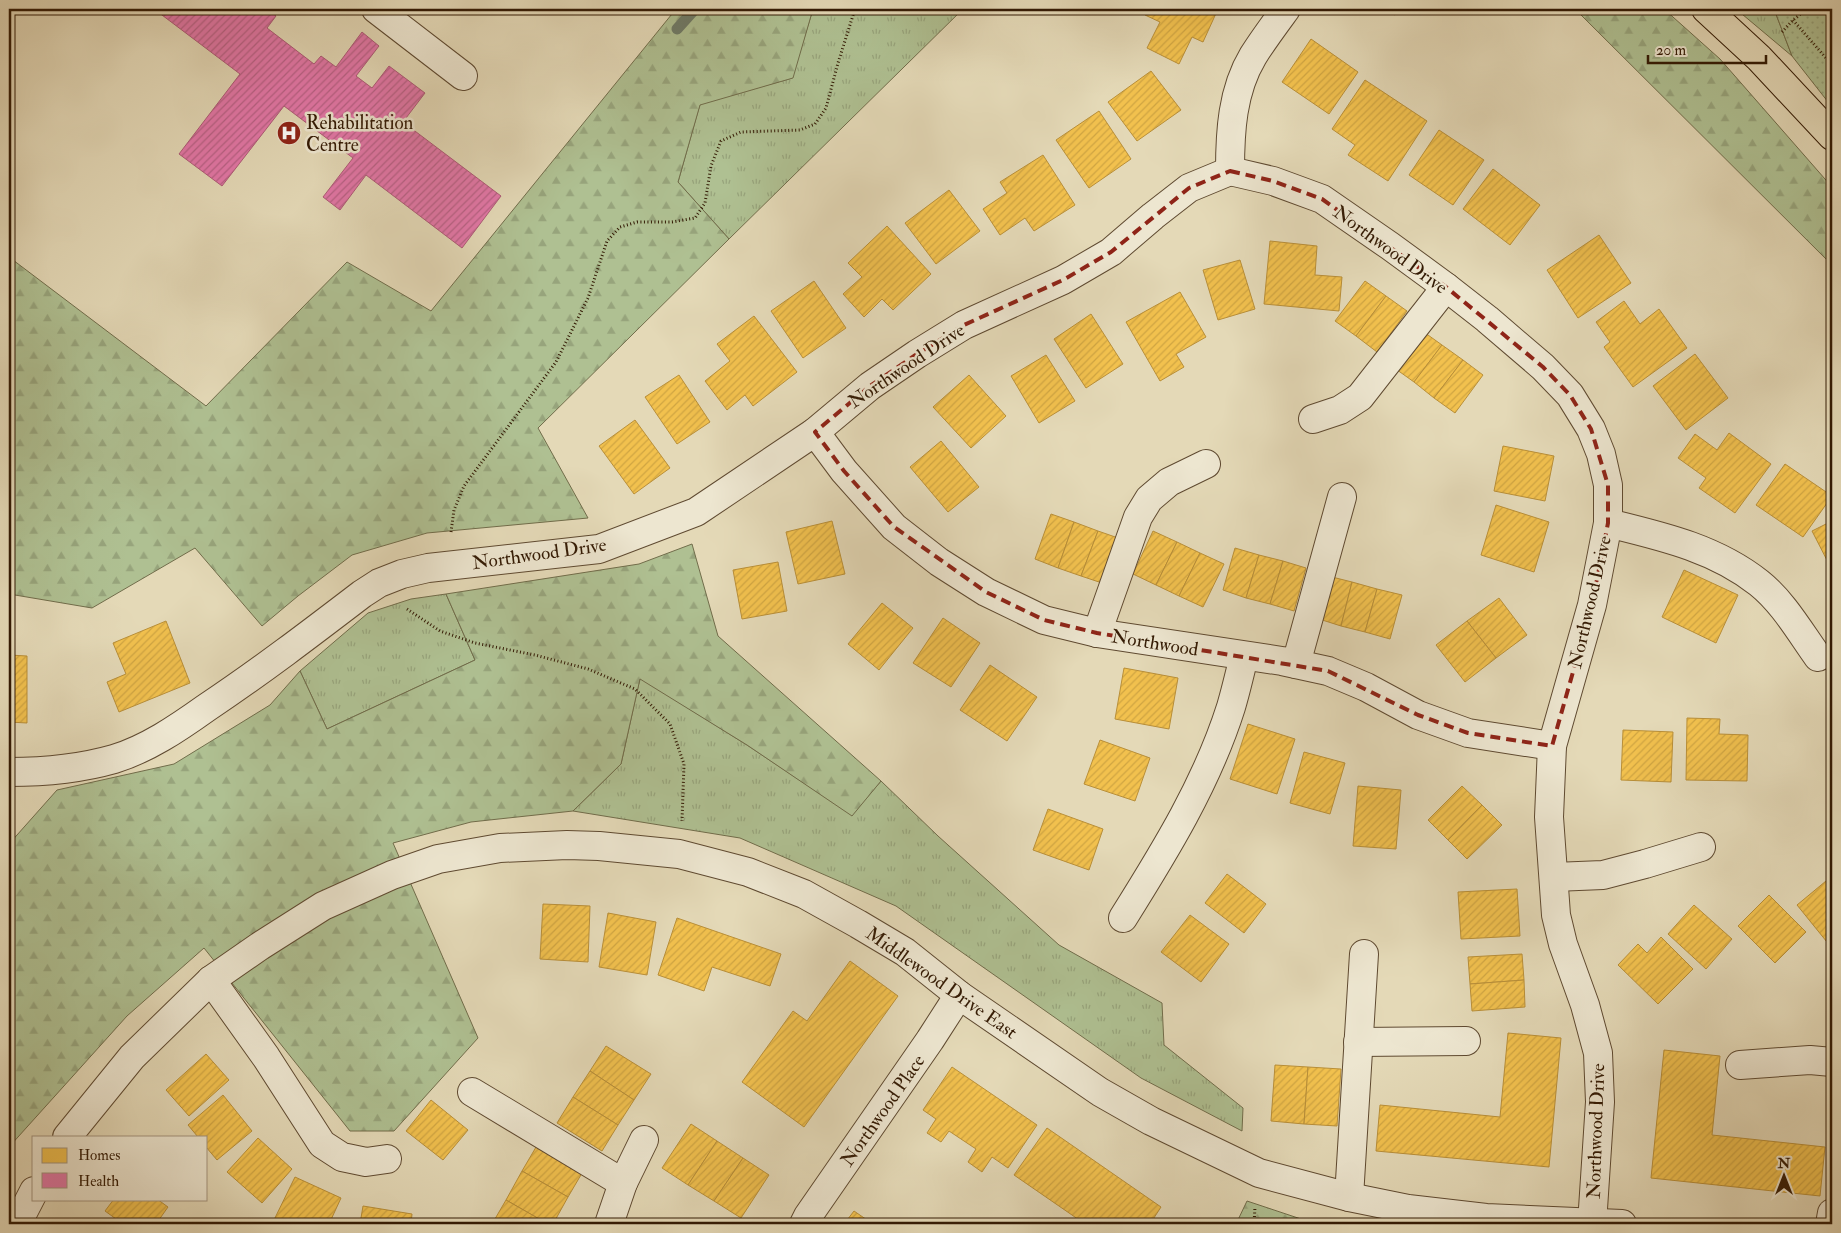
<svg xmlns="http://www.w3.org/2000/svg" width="1841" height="1233" viewBox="0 0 1841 1233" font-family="'IM FELL Double Pica',serif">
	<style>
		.grass { fill: url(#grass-tufts); stroke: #716d4b }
		.forest { fill: url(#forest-firs); stroke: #716d4b }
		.park { fill: url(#park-dots); stroke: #716d4b }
		.homes { fill: url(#homes-hatch); stroke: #b98f38 }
		.health { fill: url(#health-hatch); stroke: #ae5b77 }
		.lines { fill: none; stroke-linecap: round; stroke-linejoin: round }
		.stream { stroke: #6e7b68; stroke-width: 11 }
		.minor-casing { stroke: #5f4a31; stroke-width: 30 }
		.major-casing { stroke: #331a04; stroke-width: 30 }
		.path { stroke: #331a04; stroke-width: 3; stroke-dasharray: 1 2.5; stroke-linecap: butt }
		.minor { stroke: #ede6d0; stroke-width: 28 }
		.major { stroke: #e4d9b7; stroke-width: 28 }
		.marked { fill: none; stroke: #8f2418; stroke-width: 4; stroke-dasharray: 10 6; stroke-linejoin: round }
		.labels { text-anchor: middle; stroke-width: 5; stroke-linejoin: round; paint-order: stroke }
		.poi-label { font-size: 19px; fill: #331a04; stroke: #ede6d0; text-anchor: start }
		.street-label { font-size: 19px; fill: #331a04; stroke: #ede6d0 }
	</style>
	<defs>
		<pattern id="grass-tufts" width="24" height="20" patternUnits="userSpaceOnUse" patternTransform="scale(1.25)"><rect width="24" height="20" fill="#afc092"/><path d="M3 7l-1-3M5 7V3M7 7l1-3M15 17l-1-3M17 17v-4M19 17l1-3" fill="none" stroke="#97a47c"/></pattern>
		<pattern id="forest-firs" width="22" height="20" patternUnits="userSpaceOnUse" patternTransform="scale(1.25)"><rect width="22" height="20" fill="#afc092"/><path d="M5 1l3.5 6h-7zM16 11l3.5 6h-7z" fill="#97a47c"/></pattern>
		<pattern id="park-dots" width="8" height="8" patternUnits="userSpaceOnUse" patternTransform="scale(1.25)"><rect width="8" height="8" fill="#afc092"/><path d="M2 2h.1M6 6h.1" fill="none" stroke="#97a47c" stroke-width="1.8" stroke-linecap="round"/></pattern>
		<pattern id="homes-hatch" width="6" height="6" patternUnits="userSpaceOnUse" patternTransform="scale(1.25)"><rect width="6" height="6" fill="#f2c14e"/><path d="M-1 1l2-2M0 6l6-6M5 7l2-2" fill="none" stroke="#d0a542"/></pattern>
		<pattern id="health-hatch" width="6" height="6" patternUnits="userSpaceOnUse" patternTransform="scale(1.25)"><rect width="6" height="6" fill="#e377a8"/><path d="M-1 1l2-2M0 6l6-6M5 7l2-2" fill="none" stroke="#b96187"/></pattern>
	</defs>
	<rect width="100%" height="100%" fill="#e4d9b7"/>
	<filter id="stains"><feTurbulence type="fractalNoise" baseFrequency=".004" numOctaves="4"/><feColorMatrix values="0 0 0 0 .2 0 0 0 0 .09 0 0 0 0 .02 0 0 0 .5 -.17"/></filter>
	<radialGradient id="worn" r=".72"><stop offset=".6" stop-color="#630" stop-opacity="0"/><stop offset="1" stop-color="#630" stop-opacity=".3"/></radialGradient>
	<g class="grass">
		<path d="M813 9H963L729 239 678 182 700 104 792 78Z"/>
		<path d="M1736 9H1774L1792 56Z"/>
		<path d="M446 594 475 660 327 729 300 671 368 613 411 599Z"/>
		<path d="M640 678 747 745 852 815 881 781 938 836 1059 945 1162 1003 1164 1045 1243 1108 1242 1131 1141 1078 896 906 740 838 573 811 621 764Z"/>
	</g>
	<g class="forest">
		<path d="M676 9H813L793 78 700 105 678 182 729 239 538 428 588 518 427 533 352 555 298 596 262 626 195 548 92 608 9 594V257L206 406 347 262 431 311Z"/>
		<path d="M1575 9H1664L1720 59 1832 187V265Z"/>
		<path d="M692 544 718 636 881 781 852 816 747 745 640 679 621 764 573 811 471 822 393 843 478 1038 394 1131H350L204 948 127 1016 9 1147V844L57 790 174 764 270 705 300 671 327 729 475 660 446 594 639 564Z"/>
		<path d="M1247 1201 1316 1224H1236Z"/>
	</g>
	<path class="park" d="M1774 9H1832V107L1792 56Z"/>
	<g class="homes">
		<path d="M1148 9H1218L1203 42 1192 37 1179 64 1147 48 1160 22 1145 15Z"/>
		<path d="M1386 9H1399L1395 15Z"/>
		<path d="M1311 39 1358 72 1329 114 1282 82Z"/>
		<path d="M1151 71 1181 110 1137 141 1108 102Z"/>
		<path d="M1365 80 1427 121 1388 181 1348 155 1355 145 1332 129Z"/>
		<path d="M1099 111 1131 159 1089 188 1056 140Z"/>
		<path d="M1439 130 1484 160 1453 205 1409 175Z"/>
		<path d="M1043 155 1075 205 1034 231 1025 218 1000 235 983 209 1007 193 1000 182Z"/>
		<path d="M1493 169 1540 205 1510 245 1463 209Z"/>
		<path d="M949 190 980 231 936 264 905 223Z"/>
		<path d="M887 226 931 274 893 310 882 299 864 317 843 294 862 277 848 263Z"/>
		<path d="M1599 235 1631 283 1578 318 1547 270Z"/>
		<path d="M1270 241 1317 246 1315 275 1342 277 1339 311 1264 304Z"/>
		<path d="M1240 260 1255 309 1218 320 1203 270Z"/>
		<path d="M814 281 846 328 803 358 771 311Z"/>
		<path d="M1365 281 1386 296 1356 336 1335 321Z"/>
		<path d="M1180 292 1206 337 1176 354 1184 367 1160 381 1126 322Z"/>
		<path d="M1386 296 1407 311 1377 352 1356 336Z"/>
		<path d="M1624 301 1640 324 1659 309 1687 348 1633 387 1604 347 1610 342 1596 322Z"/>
		<path d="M1091 314 1123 364 1086 388 1054 339Z"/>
		<path d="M754 316 797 372 753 406 745 395 727 410 705 381 730 361 717 344Z"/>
		<path d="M1421 330 1442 345 1414 382 1393 367Z"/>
		<path d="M1442 345 1463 360 1434 398 1414 382Z"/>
		<path d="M1695 354 1728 398 1686 430 1653 386Z"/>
		<path d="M1046 355 1075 401 1039 423 1011 376Z"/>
		<path d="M1463 360 1483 375 1455 413 1434 398Z"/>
		<path d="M679 375 710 422 677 444 645 397Z"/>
		<path d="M969 375 1006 416 971 448 933 407Z"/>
		<path d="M635 420 670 468 634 494 599 446Z"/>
		<path d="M1729 433 1771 464 1735 513 1699 488 1706 478 1678 458 1695 434 1717 450Z"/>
		<path d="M941 441 979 487 948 512 910 467Z"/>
		<path d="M1503 446 1554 456 1545 501 1494 491Z"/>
		<path d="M1785 464 1832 496 1803 537 1756 505Z"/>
		<path d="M1496 505 1549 522 1534 572 1481 555Z"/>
		<path d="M1051 514 1074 522 1058 568 1035 559Z"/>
		<path d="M832 521 845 574 798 584 786 532Z"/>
		<path d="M1832 521V570L1812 531Z"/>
		<path d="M1074 522 1098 531 1081 576 1058 568Z"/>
		<path d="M1098 531 1121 539 1105 584 1081 576Z"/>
		<path d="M1153 531 1177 542 1156 585 1133 574Z"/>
		<path d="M1177 542 1200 553 1179 596 1156 585Z"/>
		<path d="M1235 548 1259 555 1246 598 1223 590Z"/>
		<path d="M1200 553 1224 564 1203 607 1179 596Z"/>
		<path d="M1259 555 1283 561 1270 604 1246 598Z"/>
		<path d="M1283 561 1306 568 1294 611 1270 604Z"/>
		<path d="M778 562 787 611 742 619 733 570Z"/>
		<path d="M1684 570 1738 595 1716 643 1662 617Z"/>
		<path d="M1328 576 1352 582 1341 626 1316 618Z"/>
		<path d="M1352 582 1377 589 1365 632 1341 626Z"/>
		<path d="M1377 589 1402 595 1390 639 1365 632Z"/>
		<path d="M1499 598 1527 635 1496 658 1467 621Z"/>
		<path d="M882 603 913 628 879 670 848 644Z"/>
		<path d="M943 618 980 643 951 687 913 663Z"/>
		<path d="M166 621 190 683 119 712 107 682 126 674 113 643Z"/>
		<path d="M1467 621 1496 658 1465 682 1436 645Z"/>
		<path d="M9 655 27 656V723L9 722Z"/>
		<path d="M990 665 1037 697 1007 741 960 710Z"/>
		<path d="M1124 668 1178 678 1169 729 1115 719Z"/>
		<path d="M1687 718 1720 719 1719 734 1748 735 1747 781 1686 780Z"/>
		<path d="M1248 724 1295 739 1277 794 1230 779Z"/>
		<path d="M1623 730 1673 732 1671 782 1621 780Z"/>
		<path d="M1100 740 1150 758 1135 801 1084 784Z"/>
		<path d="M1304 752 1345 763 1330 814 1290 803Z"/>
		<path d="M1358 786 1401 790 1396 849 1353 846Z"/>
		<path d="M1462 786 1482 805 1448 840 1428 820Z"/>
		<path d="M1482 805 1502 825 1467 859 1448 840Z"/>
		<path d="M1048 809 1103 829 1089 870 1033 850Z"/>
		<path d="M1227 874 1266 904 1244 933 1205 903Z"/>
		<path d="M1832 876V946L1831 947 1797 905Z"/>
		<path d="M1517 889 1520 936 1461 939 1458 892Z"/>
		<path d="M1769 895 1806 932 1775 963 1738 926Z"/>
		<path d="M543 904 590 906 588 962 540 959Z"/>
		<path d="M1694 905 1732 939 1706 969 1668 934Z"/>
		<path d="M608 913 656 922 647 975 599 967Z"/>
		<path d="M1190 915 1229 944 1201 982 1161 952Z"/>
		<path d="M677 918 781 954 770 986 712 967 704 991 658 975Z"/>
		<path d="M1661 937 1693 969 1658 1004 1618 965 1638 944 1647 953Z"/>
		<path d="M1522 954 1524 980 1470 984 1468 957Z"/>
		<path d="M850 961 898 996 804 1127 742 1082 793 1011 807 1021Z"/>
		<path d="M1524 980 1525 1007 1472 1011 1470 984Z"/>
		<path d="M1508 1033 1561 1038 1549 1167 1376 1151 1380 1105 1500 1117Z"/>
		<path d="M606 1046 651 1074 634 1100 590 1071Z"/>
		<path d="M1664 1050 1720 1056 1712 1135 1825 1147 1820 1196 1651 1178Z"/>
		<path d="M206 1054 229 1080 189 1116 166 1090Z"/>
		<path d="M1275 1065 1308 1067 1304 1124 1271 1121Z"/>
		<path d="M952 1067 1037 1125 1008 1168 992 1157 982 1172 968 1162 976 1149 949 1131 941 1142 927 1133 936 1119 923 1110Z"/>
		<path d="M1308 1067 1341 1069 1337 1126 1304 1124Z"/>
		<path d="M590 1071 634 1100 618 1125 573 1097Z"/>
		<path d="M223 1095 252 1131 217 1160 206 1147V1137H198L188 1125Z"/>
		<path d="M573 1097 618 1125 602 1151 557 1123Z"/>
		<path d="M431 1100 468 1130 443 1160 406 1131Z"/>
		<path d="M691 1124 717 1141 688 1185 662 1168Z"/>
		<path d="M1047 1128 1161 1207 1150 1224H1110L1102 1218 1098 1224H1085L1014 1175Z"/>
		<path d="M258 1138 292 1169 262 1203 227 1172Z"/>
		<path d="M717 1141 743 1158 714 1201 688 1185Z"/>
		<path d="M539 1142 585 1168 568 1197 522 1171Z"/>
		<path d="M743 1158 769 1175 741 1218 714 1201Z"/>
		<path d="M522 1171 568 1197 553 1224H548L506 1200Z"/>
		<path d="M295 1177 341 1198 329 1224H272Z"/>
		<path d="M114 1199H157L168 1207 156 1224H123L105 1211Z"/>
		<path d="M506 1200 548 1224H492Z"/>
		<path d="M363 1206 412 1214 411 1224H360Z"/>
		<path d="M854 1211 873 1224H844Z"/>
	</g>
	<path class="health" d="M154 9H267L276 16 267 28 314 64 321 56 336 67 362 32 379 46 356 76 372 88 389 66 425 93 403 122 501 196 462 248 366 175 340 210 323 197 353 158 284 106 222 186 179 154 240 74Z"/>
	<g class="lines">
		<path class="stream" d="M677 29 695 9"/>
		<g class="minor-casing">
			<g id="minor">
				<path d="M376 9 463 76"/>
				<path d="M1286 9C1275 24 1263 40 1253 56 1232 91 1230 132 1230 171L1273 181 1322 199 1390 246 1446 287 1487 319 1543 367 1570 395 1591 429 1601 454 1608 485V523L1592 605 1552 746 1549 817 1556 915 1563 944 1585 1005 1598 1053 1600 1102 1592 1224"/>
				<path d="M1313 419 1340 410 1360 397 1446 287"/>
				<path d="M815 432 844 471 894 527 939 562 986 592 1044 620 1097 633 1282 661 1328 671 1366 687 1418 715 1468 733 1552 746"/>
				<path d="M1608 523C1661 536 1715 548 1759 583 1783 602 1800 632 1818 657"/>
				<path d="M1097 633 1138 517 1149 499 1169 482 1206 464"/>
				<path d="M1296 664 1342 497"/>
				<path d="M9 772C45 772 79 769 114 759 147 749 178 728 206 708 260 672 311 633 362 594L379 583 402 574 428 568 599 549 696 512 815 432 870 386 917 354 964 325 1063 280 1111 252 1153 216 1189 188 1230 171"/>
				<path d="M1554 877 1603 875 1645 864 1701 847"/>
				<path d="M1123 918C1165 851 1207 783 1231 707 1236 690 1240 673 1244 656"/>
				<path d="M211 980 266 1057 322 1144 342 1157 366 1162 387 1159"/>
				<path d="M1358 1042 1466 1041"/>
				<path d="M1740 1065 1810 1060 1832 1062"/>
				<path d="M472 1092 623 1183"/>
				<path d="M67 1137 132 1057 211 980 260 946 323 906 392 875 438 859 500 848 567 845 599 846 679 854 748 872 804 894 858 924 905 952 959 995 1100 1092 1151 1121 1259 1173 1349 1197 1408 1209 1486 1218 1622 1224"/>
				<path d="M1349 1197 1364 954"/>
				<path d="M17 1224 34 1191"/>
				<path d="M609 1224 623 1183 644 1140"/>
				<path d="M804 1224 808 1216 930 1040 959 995"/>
				<path d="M1830 1224 1832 1213"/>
			</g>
		</g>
		<g class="major-casing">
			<path id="major" d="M1706 9 1759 58 1832 136"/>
		</g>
		<g class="path">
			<path d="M1793 20 1832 65"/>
			<path d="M1782 32 1793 20 1807 9"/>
			<path d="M451 532 454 510 464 486 556 362 588 298 607 241 620 227 637 222H672L695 218 705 203 711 166 721 141 741 132 800 130 815 124 826 108 838 63 855 9"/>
			<path d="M407 609 440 631 475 643 535 655 588 669 635 689 670 724 684 764 682 821"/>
			<path d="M1254 1224 1255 1207"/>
		</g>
		<use href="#minor" class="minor"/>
		<use href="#major" class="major"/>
	</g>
	<path class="marked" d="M1230 171 1273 181 1322 199 1446 287 1543 367 1570 395 1591 429 1608 485V523L1592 605 1552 746 1468 733 1418 715 1328 671 1097 633 1044 620 986 592 894 527 844 471 815 432 870 386 917 354 964 325 1063 280 1111 252 1189 188Z"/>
	<defs>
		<g id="hospital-disc" transform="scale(1.25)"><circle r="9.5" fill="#8f2418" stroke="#ede6d0"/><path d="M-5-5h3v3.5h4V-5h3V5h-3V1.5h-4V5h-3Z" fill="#fff"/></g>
	</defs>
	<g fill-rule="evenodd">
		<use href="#hospital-disc" x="289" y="133"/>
	</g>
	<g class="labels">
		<g class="poi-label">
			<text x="306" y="129">Rehabilitation<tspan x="306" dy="22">Centre</tspan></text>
		</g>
		<g class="street-label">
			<text transform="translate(1391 249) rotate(36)" y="7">Northwood Drive</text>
			<text transform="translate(906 365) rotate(-34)" y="7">Northwood Drive</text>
			<text transform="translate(539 553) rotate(-8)" y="7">Northwood Drive</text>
			<text transform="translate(1589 602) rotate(-77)" y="7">Northwood Drive</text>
			<text transform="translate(1155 642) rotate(9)" y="7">Northwood</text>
			<text transform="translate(942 982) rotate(35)" y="7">Middlewood Drive East</text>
			<text transform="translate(882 1110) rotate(-55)" y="7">Northwood Place</text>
			<text transform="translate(1595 1131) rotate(-88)" y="7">Northwood Drive</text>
		</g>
	</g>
	<rect width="1841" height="1233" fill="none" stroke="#e4d9b7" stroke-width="30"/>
	<rect x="10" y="10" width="1821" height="1213" fill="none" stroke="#331a04" stroke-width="2.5"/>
	<rect x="15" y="15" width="1811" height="1203" fill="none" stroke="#331a04"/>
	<rect x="32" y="1136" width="175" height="65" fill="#ede6d0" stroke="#a3947e"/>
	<rect x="42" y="1148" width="25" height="15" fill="#f2c14e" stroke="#a3947e"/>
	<text x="78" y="1160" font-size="15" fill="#331a04">Homes</text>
	<rect x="42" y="1173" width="25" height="15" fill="#e377a8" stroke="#a3947e"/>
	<text x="78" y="1186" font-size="15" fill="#331a04">Health</text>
	<g transform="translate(1784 1176)" stroke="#ede6d0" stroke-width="4" paint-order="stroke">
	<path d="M0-4L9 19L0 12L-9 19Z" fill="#331a04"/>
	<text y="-8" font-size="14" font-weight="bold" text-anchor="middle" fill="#331a04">N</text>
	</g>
	<path d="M1648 55v8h118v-8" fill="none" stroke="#331a04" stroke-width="2.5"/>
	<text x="1656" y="55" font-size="15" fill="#331a04" stroke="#ede6d0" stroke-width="4" paint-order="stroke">20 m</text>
	<rect width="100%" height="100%" filter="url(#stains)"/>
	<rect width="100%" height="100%" fill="url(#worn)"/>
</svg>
